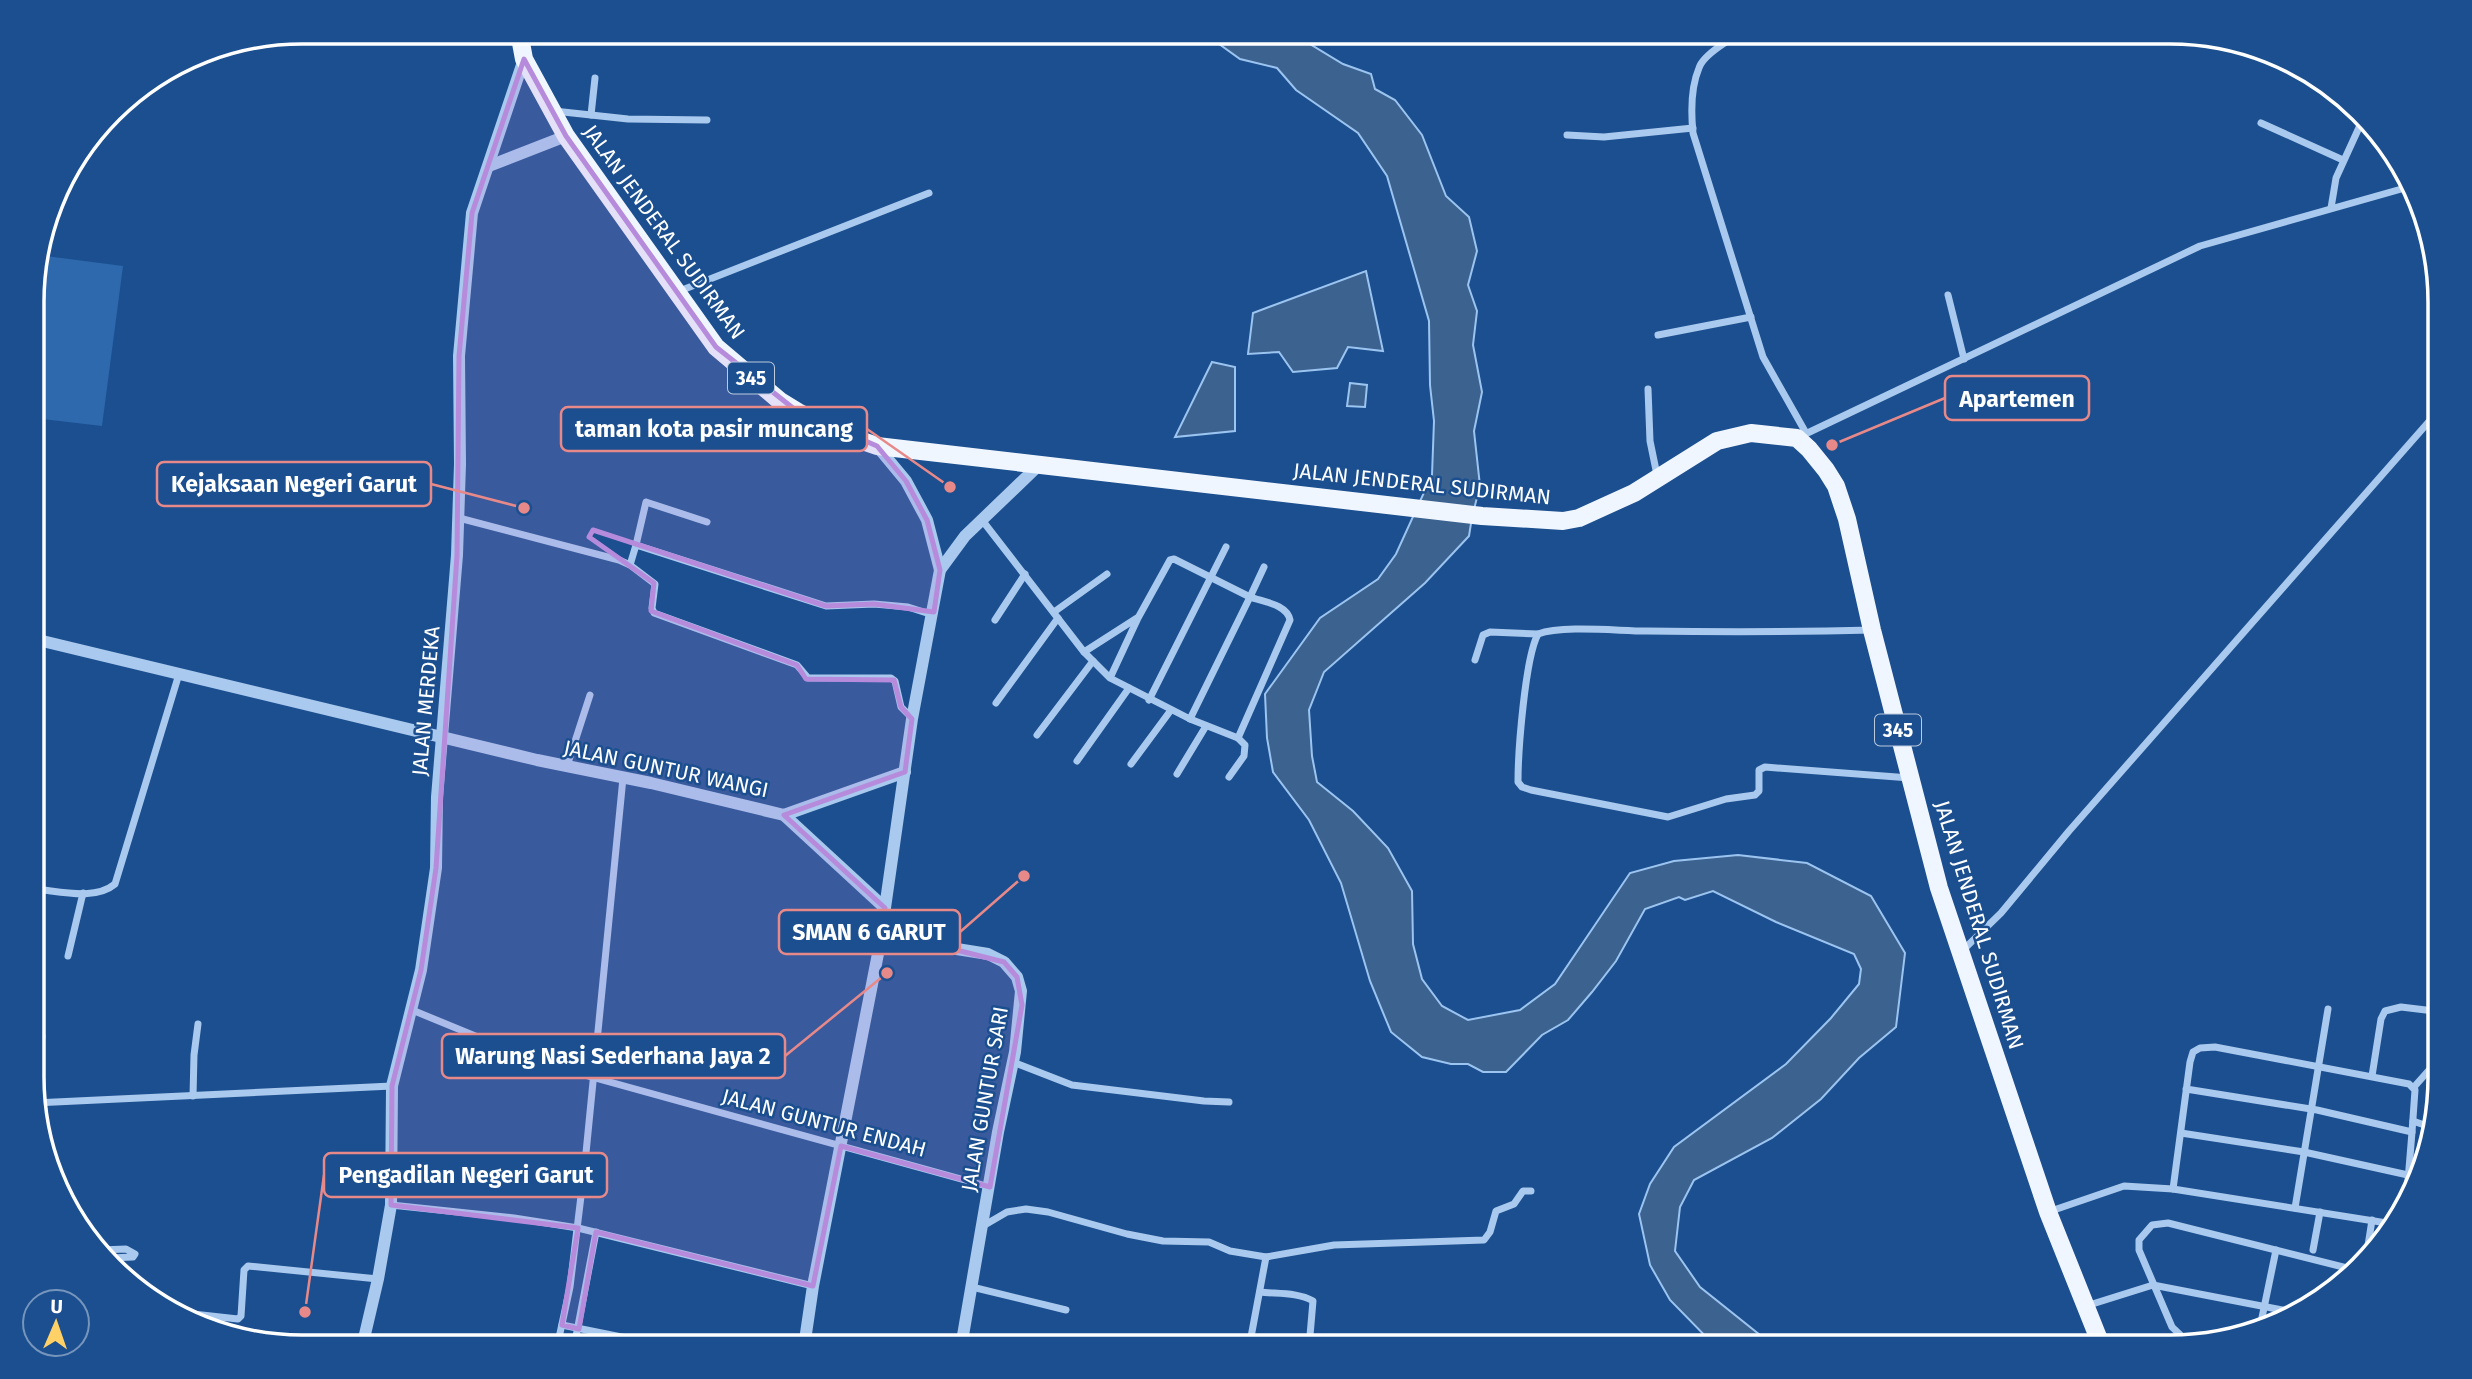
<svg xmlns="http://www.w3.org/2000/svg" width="2472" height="1379" viewBox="0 0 2472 1379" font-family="'Fira Sans',sans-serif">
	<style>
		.green { fill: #2e69ad }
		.water { fill: #3c6290; stroke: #9cc4f0; stroke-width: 2 }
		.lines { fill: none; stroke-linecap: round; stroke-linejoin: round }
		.minor { stroke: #a9c9ee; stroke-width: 7 }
		.tertiary { stroke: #a9c9ee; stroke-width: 12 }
		.primary { stroke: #f0f6ff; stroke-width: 18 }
		.marked { fill: #b68bdc; fill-opacity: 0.2; stroke: #b68bdc; stroke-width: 5; stroke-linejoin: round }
		.labels { text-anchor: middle; stroke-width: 5; stroke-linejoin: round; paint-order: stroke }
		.shield { fill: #1b4f8f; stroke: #bbcadd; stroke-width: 2 }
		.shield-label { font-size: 19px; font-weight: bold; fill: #fff }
		.street-label { font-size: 21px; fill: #fff; stroke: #1b4f8f }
		.rim { fill: none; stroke: #fff; stroke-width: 3.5 }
		.leader { fill: none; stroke: #e88989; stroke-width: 2.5 }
		.callout-dot { fill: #e88989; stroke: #1b4f8f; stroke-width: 2.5 }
		.callout { fill: #1b4f8f; stroke: #e88989; stroke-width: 2.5 }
		.callout-label { font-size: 23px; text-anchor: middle; font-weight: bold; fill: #fff }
	</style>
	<rect width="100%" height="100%" fill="#1b4f8f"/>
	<path class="green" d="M38 255 123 266 102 426 34 418V267Z"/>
	<g class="water">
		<path d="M1210 32H1290L1343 64 1371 74 1375 89 1395 100 1422 135 1446 196 1469 217 1477 251 1468 285 1477 311 1473 345 1482 392 1474 431 1480 486 1472 517 1469 536 1425 583 1324 672 1309 710 1312 756 1317 782 1353 811 1388 848 1412 891 1413 944 1422 979 1442 1006 1468 1020 1520 1010 1555 984 1630 873 1674 861 1738 855 1807 863 1871 896 1905 953 1896 1027 1859 1058 1821 1099 1772 1138 1694 1180 1680 1207 1675 1251 1700 1287 1775 1347H1716L1670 1300 1650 1265 1639 1214 1650 1184 1674 1147 1786 1064 1831 1018 1859 984 1861 969 1854 954 1776 922 1713 891 1685 900 1679 897 1645 909 1616 961 1592 992 1568 1020 1542 1035 1506 1072H1483L1468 1064H1451L1422 1057 1391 1032 1370 981 1341 883 1309 820 1273 772 1267 738 1265 694 1320 618 1378 579 1396 554 1432 475 1434 421 1430 385 1429 321 1387 176 1358 133 1296 90 1277 68 1240 59 1215 41Z"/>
		<path d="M1366 271 1383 351 1348 347 1337 368 1293 372 1279 352 1248 354 1253 313Z"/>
		<path d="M1212 362 1235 367V431L1175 437Z"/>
		<path d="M1350 383 1367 385 1365 407 1347 406Z"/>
	</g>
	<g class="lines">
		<g class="minor">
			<path d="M1746 32C1733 36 1703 55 1699 68 1691 87 1691 113 1693 133L1763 357 1806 433"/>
			<path d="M554 111 628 119 707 120"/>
			<path d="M591 115 595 78"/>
			<path d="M2261 123 2343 160"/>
			<path d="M1567 135 1604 137 1693 128"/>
			<path d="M2331 208 2336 178 2362 121"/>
			<path d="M677 292 929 193"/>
			<path d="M1948 295 1964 359"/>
			<path d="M1658 335 1751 317"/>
			<path d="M1648 389 1650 441 1657 475"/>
			<path d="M1797 438 2200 246 2412 186"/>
			<path d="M459 518 619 560 630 565 655 584 652 608 654 613 797 665 808 678H891L895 681 901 707 912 718"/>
			<path d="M982 520 1084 652 1110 678 1190 719 1250 597 1174 559 1170 560 1138 618 1110 678"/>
			<path d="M636 545 646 502 707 522"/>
			<path d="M630 565 636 545 826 606 874 604 908 607 933 615"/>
			<path d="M1054 612 1107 574"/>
			<path d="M995 620 1025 574"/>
			<path d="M1872 630C1797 632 1721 632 1646 631 1618 631 1563 625 1538 634 1525 658 1518 752 1518 782L1522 787 1531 790 1668 817 1726 799 1755 795 1759 791V770L1765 767 1910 778"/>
			<path d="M1084 652 1137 618"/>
			<path d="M1475 660 1483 635 1490 632 1538 634"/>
			<path d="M1149 700 1226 547"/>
			<path d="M996 703 1058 618"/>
			<path d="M1190 719 1238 738 1290 620C1287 604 1263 602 1250 597L1264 567"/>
			<path d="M1037 735 1093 661"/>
			<path d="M1077 761 1129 688"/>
			<path d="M1131 764 1171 710"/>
			<path d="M567 766 590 695"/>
			<path d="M1177 774 1206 726"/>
			<path d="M1229 777 1244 756 1245 745 1238 738"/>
			<path d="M35 889C59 891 95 901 115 884L179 674"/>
			<path d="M1961 952 2001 913 2069 831 2440 409"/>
			<path d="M68 956 83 893"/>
			<path d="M412 1010 541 1063 990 1187"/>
			<path d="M34 1031 40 1032 42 1036 34 1098"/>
			<path d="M1013 1062 1072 1085 1204 1101 1229 1102"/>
			<path d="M2372 1076 2381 1019 2385 1011 2401 1007 2434 1011"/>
			<path d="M2414 1087 2430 1069 2439 1032"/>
			<path d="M193 1096 194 1055 198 1024"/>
			<path d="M34 1103 392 1086"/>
			<path d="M2413 1121 2430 1127"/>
			<path d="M2181 1133 2304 1152 2408 1175"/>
			<path d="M2173 1189 2190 1062 2193 1052 2200 1048 2215 1047 2409 1084 2415 1090 2412 1132 2317 1110 2186 1089"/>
			<path d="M391 1205 514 1218 578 1228 813 1286"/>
			<path d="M2406 1205 2412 1132"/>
			<path d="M2295 1208 2328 1009"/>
			<path d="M2048 1212 2124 1186 2173 1189 2393 1224"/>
			<path d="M983 1226 1007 1212 1026 1209 1048 1212 1127 1234 1163 1241 1209 1242 1230 1251 1266 1257 1334 1245 1484 1240 1490 1232 1496 1211 1514 1204 1523 1191H1531"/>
			<path d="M101 1250 126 1249 135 1254 133 1257 110 1258"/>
			<path d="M2313 1250 2320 1212"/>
			<path d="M2367 1252 2372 1220"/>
			<path d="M1266 1257 1251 1337 1256 1342 1295 1347"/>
			<path d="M972 1287 1066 1310"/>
			<path d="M1260 1292C1276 1294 1298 1292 1313 1301L1309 1347"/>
			<path d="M2086 1306 2153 1285 2298 1313"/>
			<path d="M166 1311 238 1319 241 1316 244 1270 248 1266 378 1279"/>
			<path d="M562 1325 671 1347"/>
			<path d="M2259 1332 2276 1250"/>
			<path d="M806 1337 841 1347"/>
			<path d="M2192 1346 2172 1327 2139 1250V1240L2152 1225 2168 1223 2351 1269"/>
			<path d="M557 1347 570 1287 585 1163 623 778"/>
			<path d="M574 1347 596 1232"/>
		</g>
		<g class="tertiary">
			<path d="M489 166 566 136"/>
			<path d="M877 446 906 481 927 520 940 570"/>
			<path d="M34 639 537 760 651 783 784 815 905 772"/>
			<path d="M784 815 885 908"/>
			<path d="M362 1347 378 1279 391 1205 392 1086 421 970 436 868 437 797 457 555 460 464 459 356 472 213 524 59"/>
			<path d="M804 1347 813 1286 884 923"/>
			<path d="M961 1347 998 1132 1015 1052 1021 991 1017 977 1004 962 988 954 913 942 897 935 884 923 885 908 912 719 940 570 965 536 1038 466"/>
		</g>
		<path class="primary" d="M519 32 524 59 566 136 716 347 780 401 798 412 839 433 877 446 1482 516 1563 521 1579 518 1634 493 1717 441 1751 433 1797 438 1809 449 1826 470 1836 486 1847 519 1872 630 1939 888 2048 1212 2102 1347"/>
	</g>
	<path class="marked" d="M524 59 566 136 716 347 798 412 877 446 906 481 927 520 940 570 934 612 874 604 826 606 593 530 589 537 654 583 651 611 797 665 806 679 894 680 901 707 912 719 905 772 784 815 885 908 884 923 897 935 1004 962 1017 977 1022 1005 990 1187 841 1146 813 1286 596 1232 579 1329 562 1325 578 1228 391 1205 392 1086 421 970 436 868 457 555 459 356 472 213Z"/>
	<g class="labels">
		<g class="shield">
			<rect x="728" y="362.5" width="46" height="31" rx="5"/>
			<rect x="1875" y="714.5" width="46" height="31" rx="5"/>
		</g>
		<g class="shield-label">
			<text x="751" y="385">345</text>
			<text x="1898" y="737">345</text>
		</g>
		<g class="street-label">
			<text transform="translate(664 232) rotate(54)" y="7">JALAN JENDERAL SUDIRMAN</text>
			<text transform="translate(1422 484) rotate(6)" y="7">JALAN JENDERAL SUDIRMAN</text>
			<text transform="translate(426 701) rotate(-85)" y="7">JALAN MERDEKA</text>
			<text transform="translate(666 769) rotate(12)" y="7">JALAN GUNTUR WANGI</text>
			<text transform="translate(1979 925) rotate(73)" y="7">JALAN JENDERAL SUDIRMAN</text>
			<text transform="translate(985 1099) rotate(-80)" y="7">JALAN GUNTUR SARI</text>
			<text transform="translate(824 1123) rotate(15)" y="7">JALAN GUNTUR ENDAH</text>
		</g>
	</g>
	<path d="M0 0H2472V1379H0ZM302 44H2170A258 258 0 0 1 2428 302V1077A258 258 0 0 1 2170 1335H302A258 258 0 0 1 44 1077V302A258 258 0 0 1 302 44Z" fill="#1b4f8f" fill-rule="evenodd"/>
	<path class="rim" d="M302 44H2170A258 258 0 0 1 2428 302V1077A258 258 0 0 1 2170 1335H302A258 258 0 0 1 44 1077V302A258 258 0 0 1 302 44Z"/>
	<path class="leader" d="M1832 445L1945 398M950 487L867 429M524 508L431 484M1024 876L960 932M887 973L785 1056M305 1312L324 1175"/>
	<g class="callout-dot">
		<circle cx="1832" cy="445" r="7"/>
		<circle cx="950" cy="487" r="7"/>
		<circle cx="524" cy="508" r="7"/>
		<circle cx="1024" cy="876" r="7"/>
		<circle cx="887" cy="973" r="7"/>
		<circle cx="305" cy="1312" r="7"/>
	</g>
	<g class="callout">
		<rect x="1945" y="376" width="144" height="44" rx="7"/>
		<rect x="561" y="407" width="306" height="44" rx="7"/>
		<rect x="157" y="462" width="274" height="44" rx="7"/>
		<rect x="779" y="910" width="181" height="44" rx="7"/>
		<rect x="442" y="1034" width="343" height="44" rx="7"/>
		<rect x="324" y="1153" width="283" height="44" rx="7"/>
	</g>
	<g class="callout-label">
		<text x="2017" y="407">Apartemen</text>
		<text x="714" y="437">taman kota pasir muncang</text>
		<text x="294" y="492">Kejaksaan Negeri Garut</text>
		<text x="869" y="940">SMAN 6 GARUT</text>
		<text x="613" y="1064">Warung Nasi Sederhana Jaya 2</text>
		<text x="466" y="1183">Pengadilan Negeri Garut</text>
	</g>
	<g transform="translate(56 1323) rotate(2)"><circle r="33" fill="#1b4f8f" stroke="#7695bc" stroke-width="2"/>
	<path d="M0-5L12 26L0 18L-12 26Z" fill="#ffd166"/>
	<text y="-10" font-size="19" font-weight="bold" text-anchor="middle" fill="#ffffff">U</text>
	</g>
</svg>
